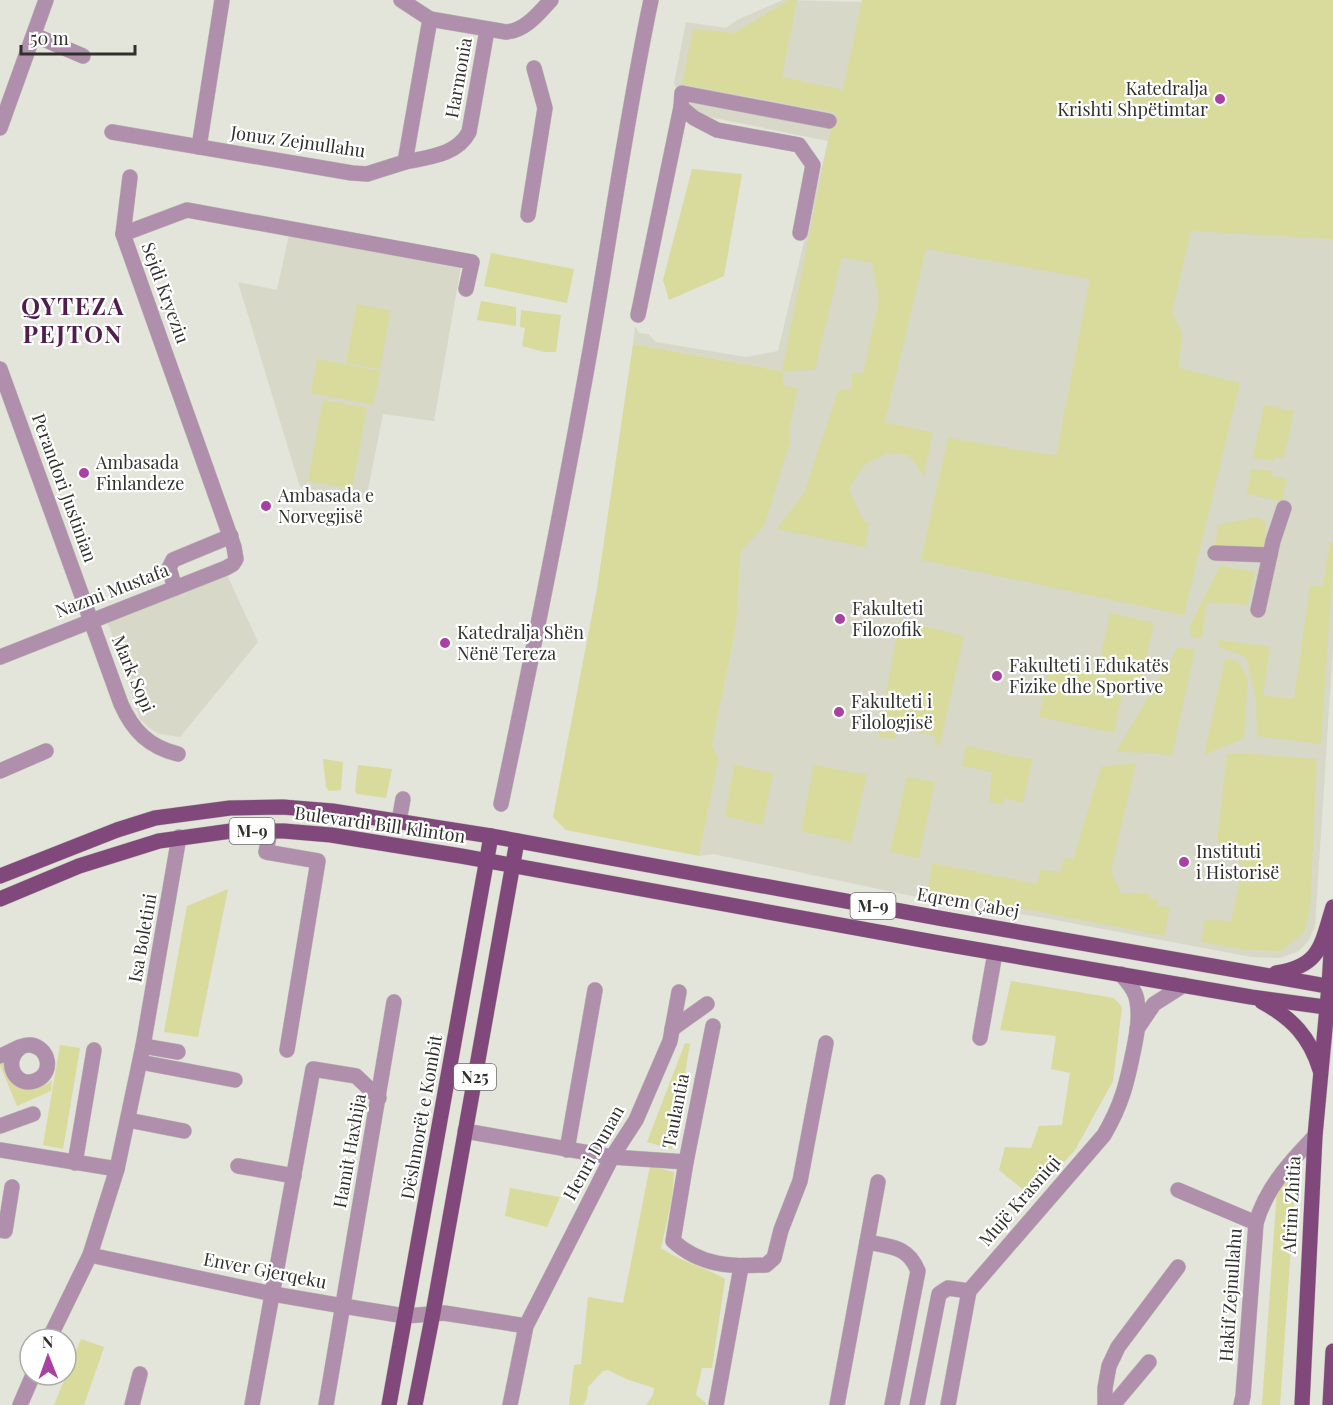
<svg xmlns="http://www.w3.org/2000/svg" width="1333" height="1405" viewBox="0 0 1333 1405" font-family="'Playfair Display',serif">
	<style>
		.built { fill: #d7d8c7 }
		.green { fill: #d8db9c }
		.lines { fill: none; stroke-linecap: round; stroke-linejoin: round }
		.minor-casing { stroke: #bfc0b7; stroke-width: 16 }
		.major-casing { stroke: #bfc0b7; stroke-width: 16 }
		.minor { stroke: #b08fac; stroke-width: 15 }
		.major { stroke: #81487c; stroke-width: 15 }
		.poi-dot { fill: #a941a3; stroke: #fff; stroke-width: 2 }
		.labels { text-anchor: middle; stroke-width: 4.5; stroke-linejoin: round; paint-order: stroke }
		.shield { fill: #fff; stroke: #6e6e6b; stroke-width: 1.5 }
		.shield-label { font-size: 16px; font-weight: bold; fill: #30302c }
		.street-label { font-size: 18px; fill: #30302c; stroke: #fff }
		.poi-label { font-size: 18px; fill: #30302c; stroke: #fff; text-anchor: start }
		.district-label { font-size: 24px; font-weight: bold; letter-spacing: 1.5px; fill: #501e4d; stroke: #fff }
	</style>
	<rect width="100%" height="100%" fill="#e3e4da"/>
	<g class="built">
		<path d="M783 0 862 2 864 0H1333V647L1315 926 1309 940 1299 951 1280 958 1251 957 1045 918 912 896 713 854 699 856 719 758 712 746 736 628 741 551 782 371 633 344 635 326 639 333 648 334 656 342 746 357 778 351 828 141 699 115 680 97 674 83 686 22 726 28 737 20Z"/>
		<path d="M289 235 461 266 434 421 383 414 366 499 300 487 238 282 277 290Z"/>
		<path d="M227 575 258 642 180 737 160 734 149 728 140 719 106 617Z"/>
	</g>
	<g class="green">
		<path d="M788 0H797L782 77 843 90 862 0H1333V239L1191 231 1172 312 1182 333 1179 368 1240 383 1184 615 921 560 948 438 1056 456 1090 279 926 249 885 422 933 433 924 476 909 455 887 453 864 465 849 489 863 520 869 523 865 547 777 529 804 493 838 391 852 389V374L863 373 879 301 872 263 842 257 815 370 782 371 784 386 798 389 789 428 790 441 765 524 741 551 736 628 712 746 719 758 699 856 566 830 553 817 597 589 633 344 782 371 828 141 837 113 682 84 693 29 735 33Z"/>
		<path d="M692 169 742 174 724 276 669 300 663 280Z"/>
		<path d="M491 253 574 269 567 303 484 286Z"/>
		<path d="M481 301 516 307V326L477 320Z"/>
		<path d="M357 304 391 311 380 369 346 363Z"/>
		<path d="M521 310 561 315 556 352H544L522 346 525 328 520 327Z"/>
		<path d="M317 359 380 371 373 405 311 393Z"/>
		<path d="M323 400 367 408 352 489 308 481Z"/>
		<path d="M1264 405 1294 411 1284 458 1275 457 1273 461 1253 458Z"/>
		<path d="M1251 469 1271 471 1272 476 1287 479 1282 501 1247 494Z"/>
		<path d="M1258 517 1266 523 1264 548 1216 547 1217 525Z"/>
		<path d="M1330 541H1333V564L1321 744 1257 736 1256 699 1246 657 1218 647 1220 640 1270 647 1263 695 1294 699 1310 586H1323Z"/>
		<path d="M1220 566 1255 572 1248 605 1207 602 1202 638 1192 637 1189 628Z"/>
		<path d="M1110 613 1154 623 1141 684 1125 681 1114 733 1039 717 1050 665 1097 675Z"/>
		<path d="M900 620 964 636 940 745 935 744 936 736 897 728 894 739 878 737Z"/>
		<path d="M1178 647 1195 650 1172 756 1155 753 1116 752Z"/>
		<path d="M1225 659 1238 661 1248 680 1244 738 1204 755Z"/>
		<path d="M966 746 1032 760 1023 803 1004 798V805L989 801 992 772 962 766Z"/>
		<path d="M1239 753 1317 759 1310 909 1304 933 1281 951 1246 950 1201 942 1205 920 1231 921 1242 872 1240 859 1217 841 1227 754Z"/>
		<path d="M323 759 343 762 341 790 329 791 326 787Z"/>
		<path d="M1136 763 1111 871 1121 893 1149 894V898L1158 900 1156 906 1170 907 1164 936 928 890 932 863 1037 884 1041 870 1061 872 1064 858 1073 860 1101 767Z"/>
		<path d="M358 765 392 769 386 798 357 794 355 791Z"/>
		<path d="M734 765 773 773 763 825 725 816Z"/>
		<path d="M814 765 867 775 851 842 801 831Z"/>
		<path d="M907 777 935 782 919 858 890 852Z"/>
		<path d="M228 889 198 1037 164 1032 187 906Z"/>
		<path d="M1011 981 1114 998 1122 1007 1113 1081 1075 1150 1032 1197 999 1170 1005 1147 1031 1148 1039 1126 1062 1125 1070 1073 1051 1069 1056 1036 1000 1030Z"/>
		<path d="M685 1043 690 1044 672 1149 647 1142Z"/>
		<path d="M60 1045 80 1048 63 1149 43 1145Z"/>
		<path d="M0 1056 35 1087 47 1084 52 1080 51 1091 17 1106 0 1065Z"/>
		<path d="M1297 1161 1280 1405H1262L1277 1189Z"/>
		<path d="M650 1166 674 1172 672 1199 661 1248C681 1262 705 1267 725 1279L712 1368H702L696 1395 706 1403V1405H646L653 1395 654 1388 626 1379 608 1370 603 1371 588 1387 587 1398 583 1405H569L574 1365 581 1364 588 1297 623 1303Z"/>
		<path d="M510 1188 560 1197 547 1227 505 1216Z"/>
		<path d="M81 1339 104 1347 84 1405H54Z"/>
	</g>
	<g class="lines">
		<g class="minor-casing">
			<g id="minor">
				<path d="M401 0 430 19 506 32C525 31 539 13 551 0"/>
				<path d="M34 35 83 56"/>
				<path d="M0 128 46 0"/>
				<path d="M112 132 352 173 367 174 405 162 430 19"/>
				<path d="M199 147 222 0"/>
				<path d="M405 162C429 157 457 155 469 132L487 30"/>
				<path d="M528 215 545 108 534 68"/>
				<path d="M800 233 813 165 799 145 717 130 694 118 681 107 682 93 829 121"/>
				<path d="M123 234 187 210 472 262 466 289"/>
				<path d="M638 315 681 107"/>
				<path d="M0 369 121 704C133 731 149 747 178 754"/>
				<path d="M1215 553 1270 555"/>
				<path d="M175 588 169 568 173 560 231 536"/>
				<path d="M1258 610 1273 541 1284 508"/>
				<path d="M0 657 226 568 233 564 236 559 234 547 123 234 130 177"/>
				<path d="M0 771 46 751"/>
				<path d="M501 804C533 652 564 499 591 345 611 230 627 114 651 0"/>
				<path d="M399 821 403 799"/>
				<path d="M270 831 266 852 318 861 287 1050"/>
				<path d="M713 1026 686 1162 673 1241C701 1266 731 1267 766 1265L774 1258 781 1230 800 1181 826 1043"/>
				<path d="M672 1029 707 1004"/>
				<path d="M1137 1029 1154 1004 1184 985"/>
				<path d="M980 1038 995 953"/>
				<path d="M143 1046 178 1052"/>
				<path d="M0 1056C9 1053 21 1044 31 1045 49 1048 54 1072 37 1080 16 1090 1 1061 21 1047"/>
				<path d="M140 1062 235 1080"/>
				<path d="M128 1120 184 1131"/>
				<path d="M0 1126 33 1114"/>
				<path d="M465 1131 612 1157 686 1162"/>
				<path d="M0 1150 117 1169"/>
				<path d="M567 1150 595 990"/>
				<path d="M75 1163 94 1050"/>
				<path d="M238 1166 294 1176"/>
				<path d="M1178 1190 1256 1223"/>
				<path d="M0 1230 5 1231 12 1187"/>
				<path d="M867 1242C891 1247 908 1246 918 1271L892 1405"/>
				<path d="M90 1255 273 1294 343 1306 405 1316 444 1313 526 1326"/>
				<path d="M49 1339 90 1255 117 1169 143 1046 179 837"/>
				<path d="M20 1405 33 1375"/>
				<path d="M132 1405 140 1374"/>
				<path d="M252 1405 313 1069 356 1076 379 1098"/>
				<path d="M326 1405 394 1002"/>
				<path d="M510 1405 526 1326 612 1157 636 1120 670 1041 679 992"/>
				<path d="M716 1405 741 1267"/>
				<path d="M837 1405 878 1182"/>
				<path d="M917 1405 939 1294 948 1288 969 1291"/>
				<path d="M948 1405 969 1291 1104 1135C1122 1104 1127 1083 1134 1048 1137 1033 1140 1017 1137 1001 1136 990 1127 982 1121 974"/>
				<path d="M1105 1405V1388L1109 1366 1118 1347 1178 1267"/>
				<path d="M1113 1405 1149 1362"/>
				<path d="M1241 1405 1243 1396 1256 1223C1266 1188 1290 1162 1315 1136"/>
			</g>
		</g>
		<g class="major-casing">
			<g id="major">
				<path d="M0 876 117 830 155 818 230 808 283 807 332 811 491 836 944 919 1333 987"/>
				<path d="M0 899 79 866 159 841 231 831H284L331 835 461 856 939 943 1251 997 1333 1008"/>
				<path d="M1276 973C1321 966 1321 945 1333 907"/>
				<path d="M1262 1002C1292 1018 1310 1037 1320 1070"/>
				<path d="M389 1405 491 836"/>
				<path d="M415 1405 433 1313 517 841"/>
				<path d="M1302 1405 1315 1136 1329 986 1333 919"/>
				<path d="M1330 1405 1333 1351"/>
			</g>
		</g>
		<use href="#minor" class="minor"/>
		<use href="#major" class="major"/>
	</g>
	<g class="poi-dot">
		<circle cx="1220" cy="99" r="6"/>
		<circle cx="84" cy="473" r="6"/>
		<circle cx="266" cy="506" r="6"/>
		<circle cx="840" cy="619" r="6"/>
		<circle cx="445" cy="643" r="6"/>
		<circle cx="997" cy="676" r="6"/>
		<circle cx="839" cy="712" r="6"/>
		<circle cx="1184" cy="862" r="6"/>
	</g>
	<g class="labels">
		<g class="shield">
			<rect x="229.5" y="818" width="45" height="26" rx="4.5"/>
			<rect x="850.5" y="893" width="45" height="26" rx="4.5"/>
			<rect x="454" y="1064" width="42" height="26" rx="4.5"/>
		</g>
		<g class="shield-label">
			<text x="252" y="837">M-9</text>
			<text x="873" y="912">M-9</text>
			<text x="475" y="1083">N25</text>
		</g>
		<g class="street-label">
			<text transform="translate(459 78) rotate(-80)" y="6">Harmonia</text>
			<text transform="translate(298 142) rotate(8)" y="6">Jonuz Zejnullahu</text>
			<text transform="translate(165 293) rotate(70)" y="6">Sejdi Kryeziu</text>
			<text transform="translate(64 488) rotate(70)" y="6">Perandori Justinian</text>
			<text transform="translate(112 591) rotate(-21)" y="6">Nazmi Mustafa</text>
			<text transform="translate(133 674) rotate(67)" y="6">Mark Sopi</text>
			<text transform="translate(380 825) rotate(8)" y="6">Bulevardi Bill Klinton</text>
			<text transform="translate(968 903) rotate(10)" y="6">Eqrem Çabej</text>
			<text transform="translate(143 938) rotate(-80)" y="6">Isa Boletini</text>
			<text transform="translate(676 1111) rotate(-79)" y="6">Taulantia</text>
			<text transform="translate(422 1117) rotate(-80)" y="6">Dëshmorët e Kombit</text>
			<text transform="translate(350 1151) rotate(-80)" y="6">Hamit Haxhija</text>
			<text transform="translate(594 1153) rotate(-61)" y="6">Henri Dunan</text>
			<text transform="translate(1020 1201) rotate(-49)" y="6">Mujë Krasniqi</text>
			<text transform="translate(1292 1205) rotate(-87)" y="6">Afrim Zhitia</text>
			<text transform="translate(265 1271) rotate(11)" y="6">Enver Gjerqeku</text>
			<text transform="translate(1231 1295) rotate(-86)" y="6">Hakif Zejnullahu</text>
		</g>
		<g class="poi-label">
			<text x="1208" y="95" text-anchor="end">Katedralja<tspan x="1208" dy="21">Krishti Shpëtimtar</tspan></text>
			<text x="96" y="469">Ambasada<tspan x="96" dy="21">Finlandeze</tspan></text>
			<text x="278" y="502">Ambasada e<tspan x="278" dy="21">Norvegjisë</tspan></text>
			<text x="852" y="615">Fakulteti<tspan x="852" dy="21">Filozofik</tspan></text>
			<text x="457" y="639">Katedralja Shën<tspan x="457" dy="21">Nënë Tereza</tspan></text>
			<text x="1009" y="672">Fakulteti i Edukatës<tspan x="1009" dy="21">Fizike dhe Sportive</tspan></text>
			<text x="851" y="708">Fakulteti i<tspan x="851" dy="21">Filologjisë</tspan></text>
			<text x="1196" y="858">Instituti<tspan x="1196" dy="21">i Historisë</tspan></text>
		</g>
		<g class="district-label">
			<text x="73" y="315">QYTEZA<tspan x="73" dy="28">PEJTON</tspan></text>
		</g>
	</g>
	<g transform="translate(48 1357) rotate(359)"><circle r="28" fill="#ffffff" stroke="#acacab" stroke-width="1.5"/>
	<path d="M0-4.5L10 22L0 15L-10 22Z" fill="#a941a3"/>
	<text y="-9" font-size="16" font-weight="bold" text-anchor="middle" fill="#30302c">N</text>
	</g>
	<path d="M21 45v9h114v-9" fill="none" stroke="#30302c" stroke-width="3"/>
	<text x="30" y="45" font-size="18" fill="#30302c" stroke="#ffffff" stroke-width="4.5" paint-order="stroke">50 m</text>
</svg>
